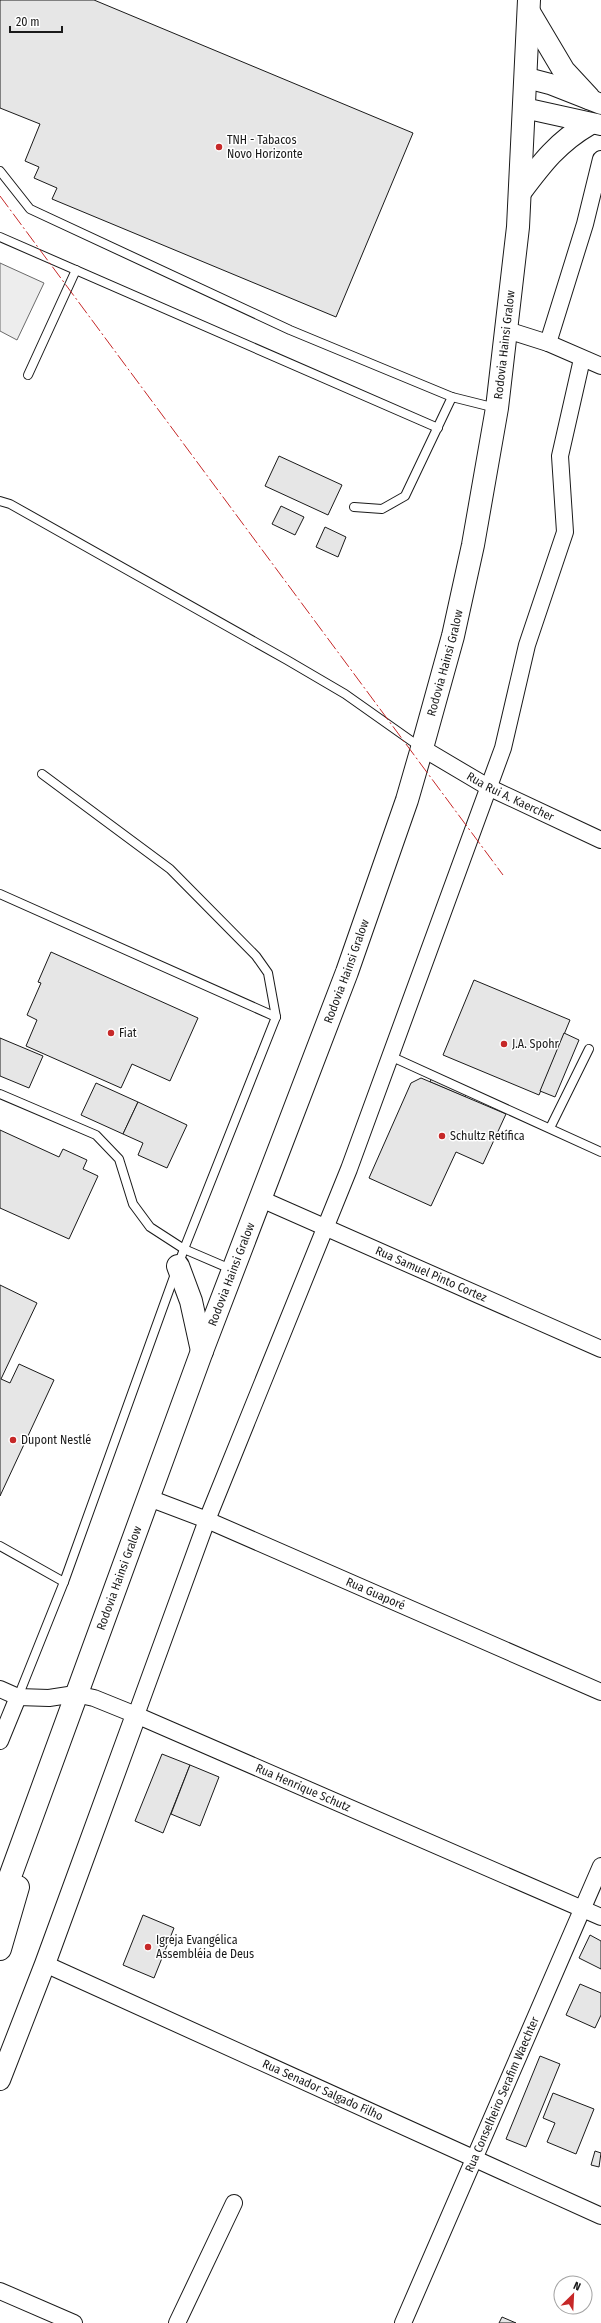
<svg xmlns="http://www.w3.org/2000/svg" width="601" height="2323" viewBox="0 0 601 2323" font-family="'Fira Sans Condensed',sans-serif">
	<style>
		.built { fill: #ededed; stroke: #6a6a6a }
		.building { fill: #e6e6e6; stroke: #1a1a1a }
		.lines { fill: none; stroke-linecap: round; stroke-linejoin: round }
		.service-casing { stroke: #1a1a1a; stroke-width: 10 }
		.minor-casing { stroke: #1a1a1a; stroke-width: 18 }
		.tertiary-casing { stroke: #1a1a1a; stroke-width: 22 }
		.primary-casing { stroke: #1a1a1a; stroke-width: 24 }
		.service { stroke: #fff; stroke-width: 8 }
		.minor { stroke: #fff; stroke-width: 16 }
		.tertiary { stroke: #fff; stroke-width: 20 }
		.primary { stroke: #fff; stroke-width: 22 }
		.power { stroke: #c62828; stroke-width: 1; stroke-dasharray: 14 3 2 3; stroke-linecap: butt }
		.poi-dot { fill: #c62828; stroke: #fff; stroke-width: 1.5 }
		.labels { text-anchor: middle; stroke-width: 3; stroke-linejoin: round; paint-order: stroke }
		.poi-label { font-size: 12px; fill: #1a1a1a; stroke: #fff; text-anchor: start }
		.street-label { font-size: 12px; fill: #1a1a1a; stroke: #fff }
	</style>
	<rect width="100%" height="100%" fill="#fff"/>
	<path class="built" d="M0 263 44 283 17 340 0 331Z"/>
	<g class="building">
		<path d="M0 0H94L413 133 336 317 52 199 57 188 34 178 39 167 25 161 40 124 0 108Z"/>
		<path d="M279 456 342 485 328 515 265 486Z"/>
		<path d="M281 506 304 517 295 535 272 524Z"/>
		<path d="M325 527 346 537 338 557 316 547Z"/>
		<path d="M51 952 198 1018 170 1081 132 1064 121 1088 26 1046 37 1020 27 1015 41 983 38 982Z"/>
		<path d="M474 980 570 1020 539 1095 443 1055Z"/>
		<path d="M564 1033 579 1040 555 1097 540 1091Z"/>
		<path d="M0 1038 43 1056 29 1088 0 1076Z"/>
		<path d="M434 1073 469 1088 465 1097 430 1082Z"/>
		<path d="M421 1078 506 1114 483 1164 456 1152 431 1206 369 1178 411 1083Z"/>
		<path d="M96 1083 138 1102 123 1134 81 1115Z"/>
		<path d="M138 1102 187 1125 167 1168 138 1155 143 1143 123 1134Z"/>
		<path d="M0 1130 59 1157 63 1149 87 1160 83 1169 98 1176 69 1239 0 1208Z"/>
		<path d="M0 1285 37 1303 1 1379 10 1383 19 1364 54 1380 0 1496Z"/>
		<path d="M162 1754 190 1765 163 1833 135 1821Z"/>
		<path d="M190 1765 219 1777 200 1826 171 1814Z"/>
		<path d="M143 1915 174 1928 154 1978 123 1965Z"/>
		<path d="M590 1935 601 1941V1969L579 1958Z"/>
		<path d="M580 1984 601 1993V2015L595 2028 566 2015Z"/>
		<path d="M540 2056 560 2064 526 2147 506 2139Z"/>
		<path d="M553 2093 594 2109 576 2154 547 2142 555 2123 543 2118Z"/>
		<path d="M595 2151 601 2153 599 2167 591 2165Z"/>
		<path d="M502 2317 516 2323H499Z"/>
	</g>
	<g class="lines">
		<g class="service-casing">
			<g id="service">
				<path d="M0 171 30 209 290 330 452 397 496 408"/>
				<path d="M0 237 438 428"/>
				<path d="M28 375 76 270"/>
				<path d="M0 501 10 504 287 660 345 694 420 747"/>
				<path d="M354 507 382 509 405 496 452 397"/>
				<path d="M42 774 170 869 256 956 268 973 276 1017"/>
				<path d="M0 894 276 1017 184 1249 64 1582 18 1697"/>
				<path d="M390 1056 601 1152"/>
				<path d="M0 1094 96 1135 119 1159 133 1204 150 1227 184 1249 233 1270"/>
				<path d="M550 1128 589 1049"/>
				<path d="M0 1546 64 1582"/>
			</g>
		</g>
		<g class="minor-casing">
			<g id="minor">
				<path d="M507 330 548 343 601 366"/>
				<path d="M548 343 585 224 601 159"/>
				<path id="s1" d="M422 748 488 787 601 840"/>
				<path id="s2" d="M261 1199 601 1349"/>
				<path id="s3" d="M149 1498 207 1520 601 1692"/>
				<path id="s4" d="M0 1689 18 1697 49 1698 75 1694 94 1698 136 1715 601 1917"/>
				<path d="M136 1715 207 1520 349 1169 503 748 527 645 565 532 560 456 582 359"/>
				<path d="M0 1741 18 1697"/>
				<path id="s5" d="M45 1964 601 2216"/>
				<path d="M0 2291 74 2323"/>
				<path d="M177 2323 234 2203"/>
				<path id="s6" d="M403 2323 601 1866"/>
			</g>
		</g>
		<g class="tertiary-casing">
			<g id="tertiary">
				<path d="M527 78 550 84 601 104"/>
				<path d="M524 108 601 125"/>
				<path d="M0 2080 45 1964 136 1715"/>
			</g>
		</g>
		<g class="primary-casing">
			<g id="primary">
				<path d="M529 12 564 71 589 98"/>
				<path d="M521 191C542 163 558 142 589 124"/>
				<path d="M178 1266 191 1301 202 1351"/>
				<path id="s7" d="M0 1904 202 1351 347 972 407 800 422 748 453 636 473 545 497 408 518 227 529 0"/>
				<path d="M0 1949 18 1887"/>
			</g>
		</g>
		<use href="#service" class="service"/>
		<use href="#minor" class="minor"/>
		<use href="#tertiary" class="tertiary"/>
		<use href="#primary" class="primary"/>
		<path class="power" d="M0 196 503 875"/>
	</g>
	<g class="poi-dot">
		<circle cx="219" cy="147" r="4"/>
		<circle cx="111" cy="1033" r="4"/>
		<circle cx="504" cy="1044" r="4"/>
		<circle cx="442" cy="1136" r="4"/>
		<circle cx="13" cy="1440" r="4"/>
		<circle cx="148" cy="1947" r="4"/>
	</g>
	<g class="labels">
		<g class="poi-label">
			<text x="227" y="144">TNH - Tabacos<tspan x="227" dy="14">Novo Horizonte</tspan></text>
			<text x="119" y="1037">Fiat</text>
			<text x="512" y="1048">J.A. Spohr</text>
			<text x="450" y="1140">Schultz Retífica</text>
			<text x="21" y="1444">Dupont Nestlé</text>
			<text x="156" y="1944">Igreja Evangélica<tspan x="156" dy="14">Assembléia de Deus</tspan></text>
		</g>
		<g class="street-label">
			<text dy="4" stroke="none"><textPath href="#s7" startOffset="1643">Rodovia Hainsi Gralow</textPath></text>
			<text dy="4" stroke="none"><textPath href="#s7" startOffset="1319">Rodovia Hainsi Gralow</textPath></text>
			<text dy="4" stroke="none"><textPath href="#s1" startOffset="101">Rua Rui A. Kaercher</textPath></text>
			<text dy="4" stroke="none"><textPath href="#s7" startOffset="995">Rodovia Hainsi Gralow</textPath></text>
			<text dy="4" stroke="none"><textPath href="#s2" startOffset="186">Rua Samuel Pinto Cortez</textPath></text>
			<text dy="4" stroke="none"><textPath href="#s7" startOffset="671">Rodovia Hainsi Gralow</textPath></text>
			<text dy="4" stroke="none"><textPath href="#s7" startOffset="347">Rodovia Hainsi Gralow</textPath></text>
			<text dy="4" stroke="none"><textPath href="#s3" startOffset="246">Rua Guaporé</textPath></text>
			<text dy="4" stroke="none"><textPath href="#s4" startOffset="324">Rua Henrique Schutz</textPath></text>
			<text dy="4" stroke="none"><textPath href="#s5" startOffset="305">Rua Senador Salgado Filho</textPath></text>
			<text dy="4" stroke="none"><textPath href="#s6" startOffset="249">Rua Conselheiro Serafim Waechter</textPath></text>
		</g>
	</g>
	<g transform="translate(573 2295) rotate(24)"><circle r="19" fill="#ffffff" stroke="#a3a3a3"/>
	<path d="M0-3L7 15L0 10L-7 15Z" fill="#c62828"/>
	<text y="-6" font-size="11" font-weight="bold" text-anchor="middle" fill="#1a1a1a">N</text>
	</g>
	<path d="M10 26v6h52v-6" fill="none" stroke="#1a1a1a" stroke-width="2"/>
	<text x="16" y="26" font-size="12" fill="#1a1a1a" stroke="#ffffff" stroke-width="3" paint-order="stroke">20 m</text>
</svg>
